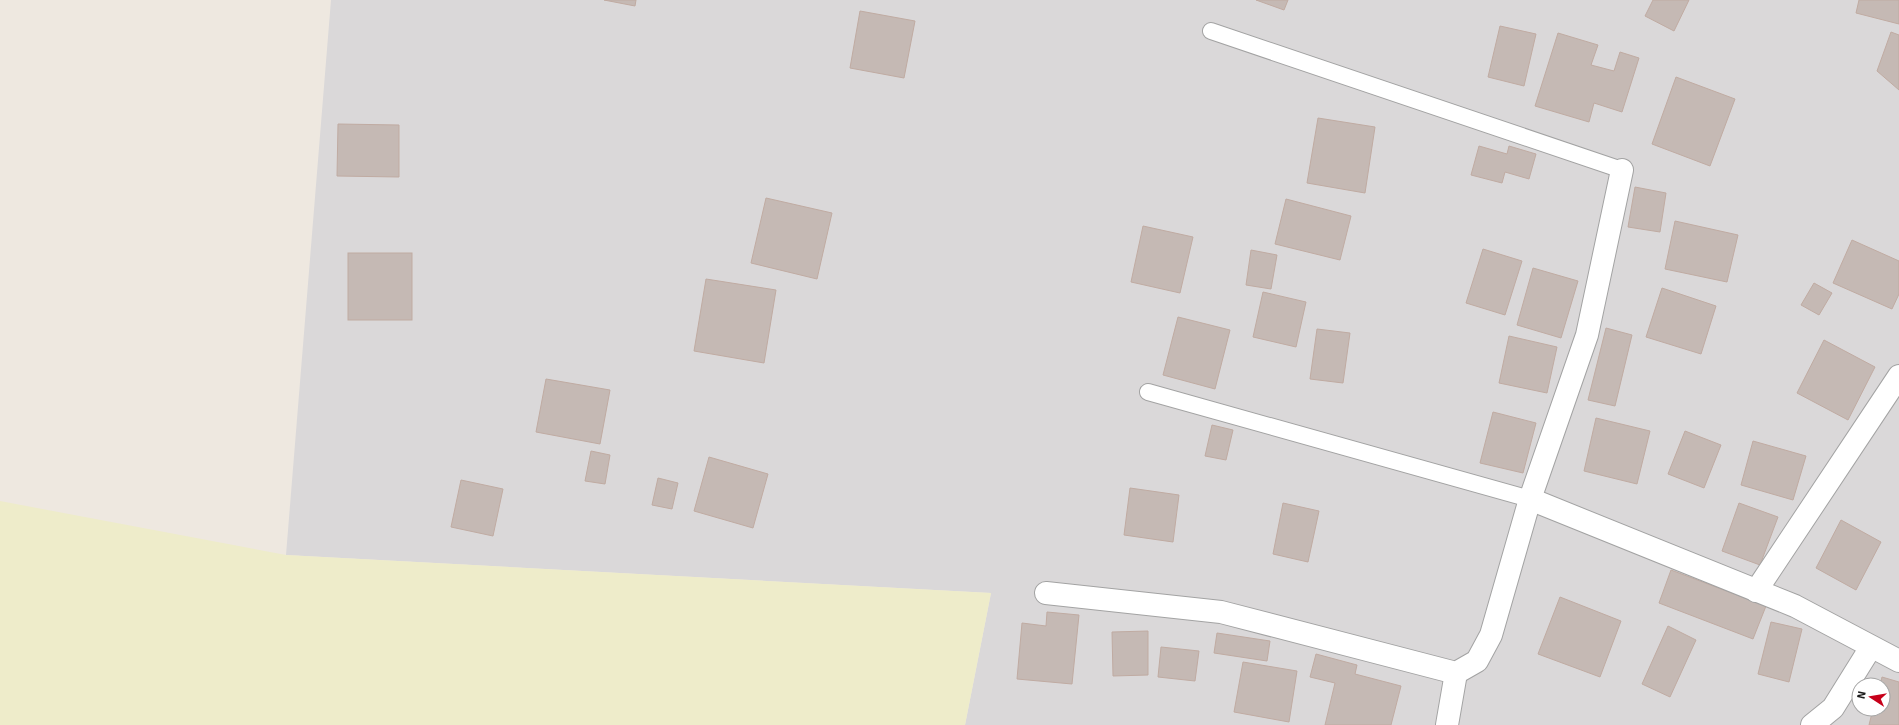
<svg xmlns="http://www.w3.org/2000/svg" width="1899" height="725" viewBox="0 0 1899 725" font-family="Signika,sans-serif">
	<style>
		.residential { fill: #dad8d9; fill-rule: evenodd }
		.farmland { fill: #eeecca }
		.building { fill: #c5b9b4; stroke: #c0aba2 }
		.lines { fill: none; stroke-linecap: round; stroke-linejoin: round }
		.lane-casing { stroke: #a3a3a3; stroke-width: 18 }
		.street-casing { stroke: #a3a3a3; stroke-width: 24 }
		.lane { stroke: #fff; stroke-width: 16 }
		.street { stroke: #fff; stroke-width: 22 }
	</style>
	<rect width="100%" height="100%" fill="#eee8e0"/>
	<path class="residential" d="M331 0H1899V725H965L991 593 286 555ZM1859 685H1883V709H1859Z"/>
	<path class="farmland" d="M0 501 286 555 991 593 965 725H0Z"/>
	<g class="building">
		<path d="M604 0H636L635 6Z"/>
		<path d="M1256 0H1288L1284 10Z"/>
		<path d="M1653 0H1689L1674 31 1645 16Z"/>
		<path d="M1859 0H1899V24L1856 13Z"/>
		<path d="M860 11 915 21 904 78 850 68Z"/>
		<path d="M1500 26 1536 34 1524 86 1488 77Z"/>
		<path d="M1891 32 1899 35V90L1877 71Z"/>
		<path d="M1558 33 1598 45 1591 65 1614 71 1620 52 1639 58 1622 112 1594 103 1589 122 1535 106Z"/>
		<path d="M1676 77 1735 99 1710 166 1652 144Z"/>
		<path d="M1318 118 1375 127 1365 193 1307 183Z"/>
		<path d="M338 124 399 125V177L337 176Z"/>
		<path d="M1479 146 1507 154 1509 146 1536 154 1529 179 1505 172 1502 183 1471 175Z"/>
		<path d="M1635 187 1666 193 1660 232 1628 227Z"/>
		<path d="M766 198 832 213 817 279 751 263Z"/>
		<path d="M1286 199 1351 216 1340 260 1275 244Z"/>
		<path d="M1675 221 1738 235 1727 282 1665 269Z"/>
		<path d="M1143 226 1193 237 1180 293 1131 282Z"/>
		<path d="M1852 240 1899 261V294L1892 309 1833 283Z"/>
		<path d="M1483 249 1522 261 1505 315 1466 303Z"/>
		<path d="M1251 250 1277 255 1271 289 1246 285Z"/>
		<rect x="348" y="253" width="64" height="67"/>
		<path d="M1533 268 1578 281 1561 338 1517 325Z"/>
		<path d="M706 279 776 290 764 363 694 351Z"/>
		<path d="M1814 283 1832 293 1819 315 1801 305Z"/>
		<path d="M1662 288 1716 306 1701 354 1646 337Z"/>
		<path d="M1263 292 1306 302 1296 347 1253 337Z"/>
		<path d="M1178 317 1230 330 1215 389 1163 375Z"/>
		<path d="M1606 328 1632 335 1615 406 1588 400Z"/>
		<path d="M1317 329 1350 333 1343 383 1310 379Z"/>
		<path d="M1509 336 1557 347 1547 393 1499 383Z"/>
		<path d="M1824 340 1875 367 1848 420 1797 393Z"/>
		<path d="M546 379 610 390 600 444 536 432Z"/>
		<path d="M1493 412 1536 423 1523 473 1480 463Z"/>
		<path d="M1596 418 1650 431 1637 484 1584 471Z"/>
		<path d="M1212 425 1233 430 1226 460 1205 456Z"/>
		<path d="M1685 431 1721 445 1704 488 1668 474Z"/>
		<path d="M1753 441 1806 456 1793 500 1741 485Z"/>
		<path d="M591 451 610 455 605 484 585 481Z"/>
		<path d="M709 457 768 474 753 528 694 511Z"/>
		<path d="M658 478 678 483 672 509 652 505Z"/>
		<path d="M461 480 503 489 493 536 451 527Z"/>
		<path d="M1130 488 1179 495 1173 542 1124 535Z"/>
		<path d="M1283 503 1319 511 1308 562 1273 554Z"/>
		<path d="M1739 503 1778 517 1760 565 1722 551Z"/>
		<path d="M1841 520 1881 542 1856 590 1816 568Z"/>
		<path d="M1671 570 1766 606 1753 639 1659 603Z"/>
		<path d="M1560 597 1621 621 1600 677 1538 654Z"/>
		<path d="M1047 612 1079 615 1072 684 1017 679 1022 623 1046 626Z"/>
		<path d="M1771 622 1802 629 1789 682 1758 674Z"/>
		<path d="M1668 626 1696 640 1670 697 1642 684Z"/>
		<path d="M1148 631V675L1113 676 1112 632Z"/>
		<path d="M1217 633 1270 641 1267 661 1214 653Z"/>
		<path d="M1161 647 1199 651 1195 681 1158 677Z"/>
		<path d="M1316 654 1357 665 1355 674 1401 686 1391 725H1325L1335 683 1310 677Z"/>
		<path d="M1243 662 1297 671 1289 722 1234 712Z"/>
		<path d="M1882 677 1899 682V725H1869L1873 709H1883V685H1880Z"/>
	</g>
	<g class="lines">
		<g class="lane-casing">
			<g id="lane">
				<path d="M1211 31 1622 170"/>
				<path d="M1148 392 1530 499"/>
			</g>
		</g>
		<g class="street-casing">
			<g id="street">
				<path d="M1530 499 1795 606 1899 661"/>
				<path d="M1756 591 1899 376"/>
				<path d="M1046 593 1221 612 1456 673 1477 661 1491 635 1530 499 1587 335 1622 170"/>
				<path d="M1447 725 1456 673"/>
				<path d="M1812 725 1833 708 1871 647"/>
			</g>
		</g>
		<use href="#lane" class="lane"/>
		<use href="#street" class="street"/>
	</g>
	<g transform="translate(1871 697) rotate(282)"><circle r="19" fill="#ffffff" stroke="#a4a4a4"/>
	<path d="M0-3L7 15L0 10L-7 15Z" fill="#c7001a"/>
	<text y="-6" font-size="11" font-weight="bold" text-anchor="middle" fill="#1c1c1c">N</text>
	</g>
</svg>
